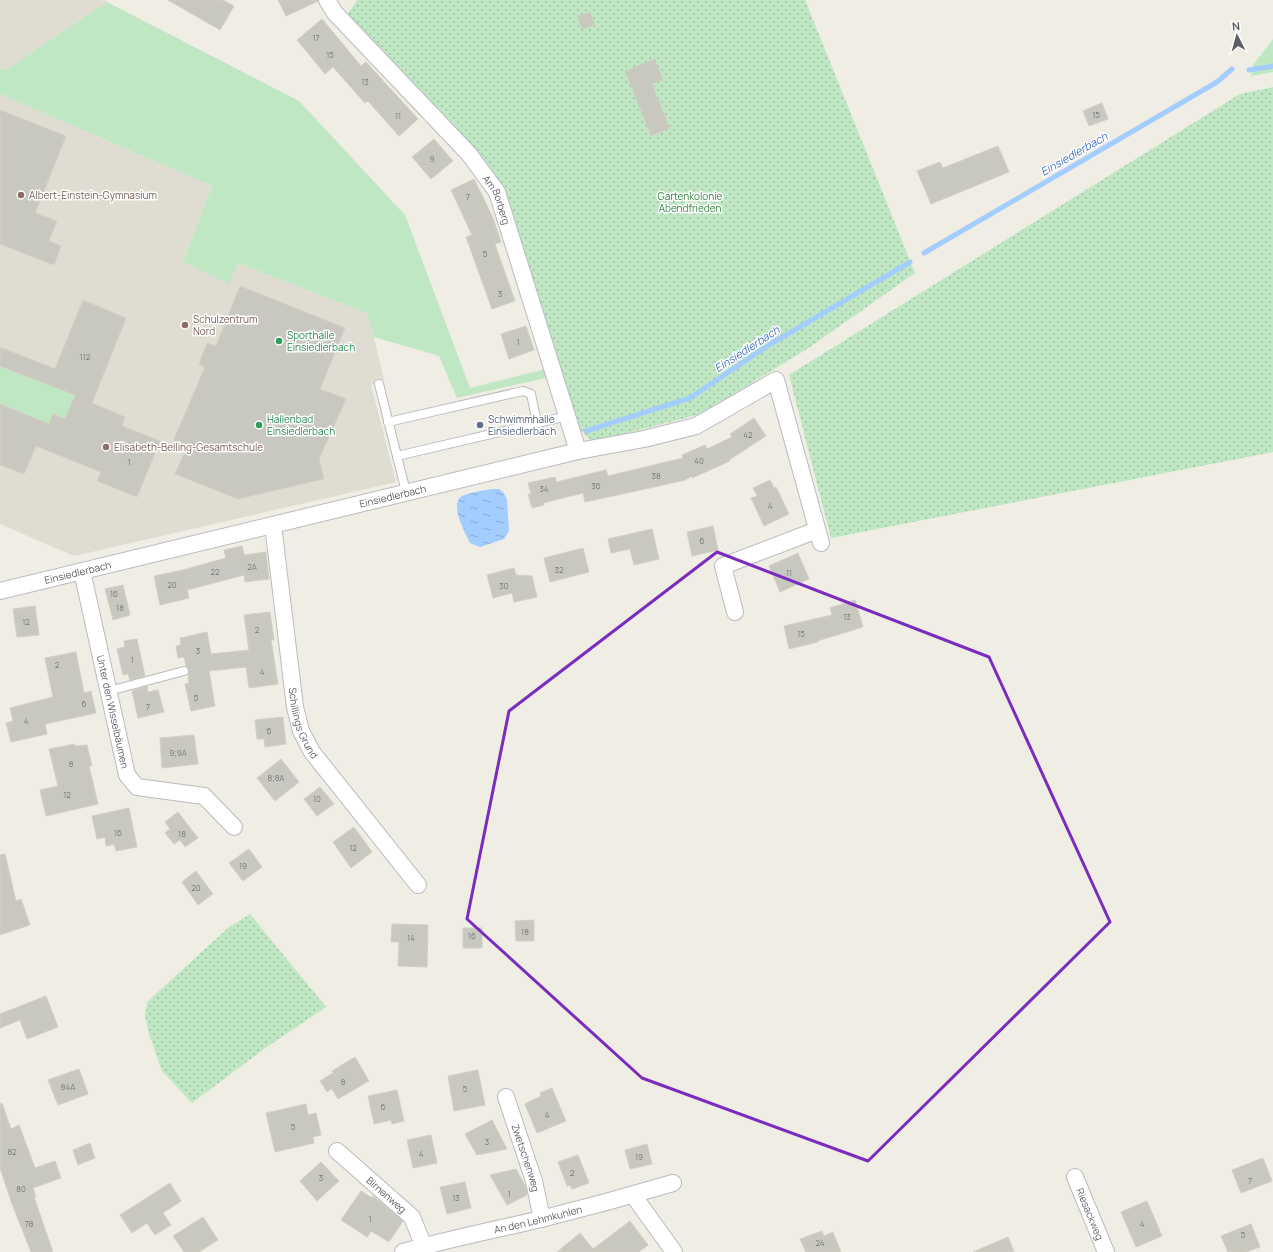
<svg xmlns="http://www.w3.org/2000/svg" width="1273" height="1252" viewBox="0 0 1273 1252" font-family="Manrope,sans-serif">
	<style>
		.education { fill: #dfddd2 }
		.grass { fill: #c0e7c4 }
		.park { fill: url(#park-dots) }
		.water { fill: url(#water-ripples) }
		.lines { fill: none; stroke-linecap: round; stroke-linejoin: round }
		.stream { stroke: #a3ccff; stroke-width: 5 }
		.building { fill: #c9c8c0; stroke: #d3d0c2 }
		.service-casing { stroke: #b9bbc0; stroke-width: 10 }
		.minor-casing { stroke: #b9bbc0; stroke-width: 18 }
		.service { stroke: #fff; stroke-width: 8 }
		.minor { stroke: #fff; stroke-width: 16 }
		.marked { fill: none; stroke: #7b2cbf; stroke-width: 3; stroke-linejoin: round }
		.education-dot { fill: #8d6e63; stroke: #fff; stroke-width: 1.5 }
		.leisure-dot { fill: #2e9e5b; stroke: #fff; stroke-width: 1.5 }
		.service-dot { fill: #5c6f8a; stroke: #fff; stroke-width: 1.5 }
		.labels { text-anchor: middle; stroke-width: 3; stroke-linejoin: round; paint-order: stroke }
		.number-label { font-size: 8px; fill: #77787c }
		.education-label { font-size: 10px; fill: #785e54; stroke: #fff; text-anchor: start }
		.park-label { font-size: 10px; fill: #338441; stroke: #fff }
		.street-label { font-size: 10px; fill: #5c5e65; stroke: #fff }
		.leisure-label { font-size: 10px; fill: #27864d; stroke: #fff; text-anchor: start }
		.service-label { font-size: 10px; fill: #4e5e75; stroke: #fff; text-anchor: start }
		.water-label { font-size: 11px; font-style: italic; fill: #4372c5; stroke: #fff }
	</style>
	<defs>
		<pattern id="park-dots" width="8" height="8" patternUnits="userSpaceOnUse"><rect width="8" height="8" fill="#c0e7c4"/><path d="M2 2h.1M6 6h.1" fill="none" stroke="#9fbea3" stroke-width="1.8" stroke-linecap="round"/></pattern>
		<pattern id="water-ripples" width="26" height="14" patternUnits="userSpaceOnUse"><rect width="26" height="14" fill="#a3ccff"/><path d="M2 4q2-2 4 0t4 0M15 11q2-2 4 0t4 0" fill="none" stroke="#88a9d2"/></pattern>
	</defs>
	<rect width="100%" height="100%" fill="#efede4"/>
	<g class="education">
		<path d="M0 0H105L107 2 0 74Z"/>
		<path d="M0 94 212 186 183 262 238 263 367 313 374 337 384 380 371 385 396 482 74 556 0 524Z"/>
	</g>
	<g class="grass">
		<path d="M107 2 299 101 405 215 470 388 553 367 555 376 457 398 439 356 374 337 367 313 238 263 229 284 183 262 212 186 0 94V69L6 70Z"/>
		<path d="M1273 39V72L1251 76 1253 65Z"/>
		<path d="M0 366 75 395 65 419 53 414 50 421 54 448 0 404Z"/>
	</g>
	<g class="park">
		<path d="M357 0H805L915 273 807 349 701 414 592 442 568 416 496 192 343 21Z"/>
		<path d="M1273 87V452L831 538 789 375 1240 94Z"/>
		<path d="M250 914 326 1007 264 1049 192 1103 162 1071 149 1034 145 1016 147 1002 228 928Z"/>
	</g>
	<path class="water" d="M493 489H499L503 492 507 499 509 531 504 539 480 547 470 543C465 533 449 504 462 496 468 493 486 490 493 489Z"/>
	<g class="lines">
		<g class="stream">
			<path d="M1249 70 1273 66"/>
			<path d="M924 253 1217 82 1232 69"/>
			<path d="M586 431 690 398 769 345 910 262"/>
		</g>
	</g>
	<g class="building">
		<path d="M168 0H223L234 6 220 30Z"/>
		<path d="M278 0H318V1L286 16Z"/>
		<path d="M590 12 595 25 582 29 577 16Z"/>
		<path d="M322 19 361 66 366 62 418 119 399 136 368 101 365 103 333 67 325 74 297 40Z"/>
		<path d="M655 59 663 80 652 84 670 128 651 136 625 71Z"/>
		<path d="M1102 103 1108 119 1089 126 1083 111Z"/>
		<path d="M0 110 66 136 35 213 57 221 49 241 61 246 54 265 0 244Z"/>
		<path d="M434 139 453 161 431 179 412 157Z"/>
		<path d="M998 146 1009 172 931 204 917 171 940 162 943 168Z"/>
		<path d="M474 179 493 218 501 242 495 244 515 301 492 309 466 237 472 235 451 190Z"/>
		<path d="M240 286 345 328 320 389 346 399 319 459 324 479 238 499 175 474 186 449 172 444 205 367 199 364 207 343 216 346Z"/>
		<path d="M83 300 126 318 92 403 125 417 122 426 160 441 137 497 97 481 101 472 36 446 24 474 0 465V404L49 424 53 414 65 419 75 395 0 366V347L55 369Z"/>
		<path d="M526 326 534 350 509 359 501 334Z"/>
		<path d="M754 418 766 436 729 460 730 461 692 478V476L685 480 645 489 585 502 583 493 543 503 544 505 532 508 528 494H531L528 483 555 477 556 482 606 470 608 476 683 458 682 455 705 445 707 449 732 437 730 434Z"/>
		<path d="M770 480 774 488 776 487 789 514 764 526 751 498 757 496 753 488Z"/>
		<path d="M713 526 718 550 692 556 687 532Z"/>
		<path d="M652 529 659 559 634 565 630 549 611 553 608 539Z"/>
		<path d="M242 546 244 555 266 552 269 579 245 582 244 575 187 590 189 598 160 605 154 576 183 570 226 558 224 550Z"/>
		<path d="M583 548 589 572 550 582 544 558Z"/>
		<path d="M798 553 809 579 780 592 769 566Z"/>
		<path d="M514 568 516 575 532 576 537 597 514 602 512 593 493 598 487 575Z"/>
		<path d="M123 585 130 615 113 620 105 589Z"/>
		<path d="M855 600 863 627 817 641 818 642 789 649 784 626 832 615 830 608Z"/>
		<path d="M35 606 39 635 17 637 13 609Z"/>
		<path d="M270 612 274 640H271L278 684 249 688 246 667 209 671 215 706 191 711 185 684 189 683 188 675 189 670 186 666 184 657 178 658 176 646 181 645 180 638 207 632 211 654 249 650 244 615Z"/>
		<path d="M137 639 145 676 130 680 128 674 123 675 117 649 125 647 124 641Z"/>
		<path d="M76 652 84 693 91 691 96 713 45 724 47 734 11 742 6 723 13 721 10 708 53 697 45 658Z"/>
		<path d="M147 686 148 692 158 690 164 712 138 718 132 691Z"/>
		<path d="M283 717 286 744 265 747 264 739H257L255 720Z"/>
		<path d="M194 735 198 764 162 768 160 738Z"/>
		<path d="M75 744V746L87 745 92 766H89L98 804 46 816 40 790 58 786 49 749Z"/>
		<path d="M281 759 299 782 275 801 257 778Z"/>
		<path d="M320 787 334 804 317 816 304 799Z"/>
		<path d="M129 808 137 847 116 851 114 844 106 846 105 837 97 839 92 816Z"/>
		<path d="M178 812 198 838 185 847 180 840 174 844 165 833 170 829 165 822Z"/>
		<path d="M354 827 372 852 351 868 333 842Z"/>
		<path d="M249 849 262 867 243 881 229 863Z"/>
		<path d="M5 854 16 901 21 899 30 925 0 935V855Z"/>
		<path d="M196 871 213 894 198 905 182 882Z"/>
		<path d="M534 920V941H516L515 921Z"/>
		<path d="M392 924 428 925 427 967 398 966 399 942H391Z"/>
		<rect x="463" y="928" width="19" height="20"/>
		<path d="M46 996 58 1027 27 1039 20 1020 0 1028V1014Z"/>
		<path d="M355 1057 369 1081 338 1099 332 1089 327 1092 320 1081 333 1073 332 1071Z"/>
		<path d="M79 1069 88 1094 58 1105 48 1080Z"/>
		<path d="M478 1070 485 1105 454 1111 448 1076Z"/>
		<path d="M552 1088 566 1121 537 1133 525 1104 541 1096 540 1093Z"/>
		<path d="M397 1090 404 1121 392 1124 391 1120 374 1124 368 1096Z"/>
		<path d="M2 1103 11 1129 19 1125 35 1168 55 1161 61 1178 33 1188 36 1197H34L53 1252H31L12 1204 0 1168V1104Z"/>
		<path d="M306 1104 308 1115 316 1113 321 1135 313 1137 314 1143 275 1152 266 1113Z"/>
		<path d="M492 1120 507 1149 477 1155 465 1134Z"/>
		<path d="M431 1135 437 1163 413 1168 407 1140Z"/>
		<path d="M90 1143 95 1158 78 1165 73 1150Z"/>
		<path d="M647 1144 652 1164 630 1169 625 1150Z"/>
		<path d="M578 1155 589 1183 572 1189 570 1185 567 1186 558 1162Z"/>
		<path d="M1263 1158 1272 1181 1241 1193 1232 1170Z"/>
		<path d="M321 1162 339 1181 317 1201 300 1181Z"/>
		<path d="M516 1169 526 1187 527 1195 507 1205 490 1175Z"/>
		<path d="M465 1182 471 1208 447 1214 440 1187Z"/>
		<path d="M170 1183 181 1201 163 1213 171 1225 155 1235 147 1223 132 1233 120 1215Z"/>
		<path d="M361 1191 372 1198 373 1196 403 1221 389 1242 371 1231 367 1237 341 1220Z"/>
		<path d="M1147 1201 1162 1236 1136 1247 1121 1212Z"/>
		<path d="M203 1217 218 1240 199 1252H184L173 1236Z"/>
		<path d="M630 1221 648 1245 639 1252H557L580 1233 593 1249Z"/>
		<path d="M1251 1224 1260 1247 1246 1252H1228L1221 1236Z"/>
		<path d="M822 1231 824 1236 833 1232 841 1252H806L800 1239Z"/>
		<path d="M1008 1237 1014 1252H973Z"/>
	</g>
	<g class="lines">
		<g class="service-casing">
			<g id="service">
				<path d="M379 384 406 492"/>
				<path d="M388 422 523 391 531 394 537 423"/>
				<path d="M397 456 568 416"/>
				<path d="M109 691 184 671"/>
			</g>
		</g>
		<g class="minor-casing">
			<g id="minor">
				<path id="s1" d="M327 0 335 13 469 154 497 192 578 451"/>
				<path id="s2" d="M273 525 295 707 301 731 312 752 418 885"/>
				<path id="s3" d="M82 571 127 775 137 787 204 796 234 827"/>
				<path id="s4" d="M0 591 578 451 644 439 696 426 776 380 821 543"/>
				<path d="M735 612 723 566 817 530"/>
				<path id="s5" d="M506 1097 534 1181 542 1219"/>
				<path id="s6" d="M337 1151 412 1217 426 1252"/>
				<path id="s7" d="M1075 1177 1106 1252"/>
				<path d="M633 1195 674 1252"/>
				<path id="s8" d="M403 1252C448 1239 495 1230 541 1219 585 1208 629 1196 673 1183"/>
			</g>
		</g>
		<use href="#service" class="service"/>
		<use href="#minor" class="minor"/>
	</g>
	<path class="marked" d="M717 552 989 657 1110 922 868 1161 642 1078 467 919 509 711Z"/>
	<g class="education-dot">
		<circle cx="21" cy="195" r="4"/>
		<circle cx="185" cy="325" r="4"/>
		<circle cx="106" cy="447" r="4"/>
	</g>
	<g class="leisure-dot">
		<circle cx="279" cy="341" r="4"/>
		<circle cx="259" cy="425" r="4"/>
	</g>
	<circle class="service-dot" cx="480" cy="425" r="4"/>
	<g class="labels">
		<g class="number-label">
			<text x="316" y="41">17</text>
			<text x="330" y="58">15</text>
			<text x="365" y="85">13</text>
			<text x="1096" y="118">15</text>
			<text x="398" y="119">11</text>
			<text x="432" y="162">9</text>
			<text x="468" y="200">7</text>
			<text x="485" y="257">5</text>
			<text x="500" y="297">3</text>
			<text x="518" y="345">1</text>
			<text x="85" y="360">112</text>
			<text x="748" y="438">42</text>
			<text x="699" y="464">40</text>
			<text x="129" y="465">1</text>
			<text x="656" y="479">38</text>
			<text x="596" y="489">36</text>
			<text x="544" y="492">34</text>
			<text x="770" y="509">4</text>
			<text x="702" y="544">6</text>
			<text x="252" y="570">2A</text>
			<text x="559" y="573">32</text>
			<text x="215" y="575">22</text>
			<text x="789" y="576">11</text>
			<text x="172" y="588">20</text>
			<text x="504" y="589">30</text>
			<text x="114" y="597">16</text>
			<text x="120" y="611">18</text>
			<text x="847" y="620">13</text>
			<text x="26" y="625">12</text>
			<text x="257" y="633">2</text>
			<text x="801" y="637">15</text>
			<text x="198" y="654">3</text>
			<text x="132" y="663">1</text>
			<text x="57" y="668">2</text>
			<text x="262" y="675">4</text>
			<text x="196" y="701">5</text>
			<text x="84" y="707">6</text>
			<text x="148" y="710">7</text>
			<text x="26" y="724">4</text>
			<text x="269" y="734">6</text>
			<text x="178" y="756">9;9A</text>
			<text x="71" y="767">8</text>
			<text x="276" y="781">8;8A</text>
			<text x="67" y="798">12</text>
			<text x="317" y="802">10</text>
			<text x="118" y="836">16</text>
			<text x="182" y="837">18</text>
			<text x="353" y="851">12</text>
			<text x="243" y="869">19</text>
			<text x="196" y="891">20</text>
			<text x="525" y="935">18</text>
			<text x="472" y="939">16</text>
			<text x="411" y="941">14</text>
			<text x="343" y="1085">8</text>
			<text x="68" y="1090">84A</text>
			<text x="465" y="1092">5</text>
			<text x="383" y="1110">6</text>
			<text x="547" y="1118">4</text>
			<text x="293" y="1130">5</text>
			<text x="487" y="1145">3</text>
			<text x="12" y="1155">82</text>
			<text x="421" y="1157">4</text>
			<text x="639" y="1160">19</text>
			<text x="572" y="1176">2</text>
			<text x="321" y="1181">3</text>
			<text x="1250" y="1184">7</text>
			<text x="21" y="1192">80</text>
			<text x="509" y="1197">1</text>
			<text x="456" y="1201">13</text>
			<text x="370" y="1222">1</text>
			<text x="29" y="1227">78</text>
			<text x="1142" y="1227">4</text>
			<text x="1243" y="1238">5</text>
			<text x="820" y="1246">24</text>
		</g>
		<g class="education-label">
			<text x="29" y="199">Albert-Einstein-Gymnasium</text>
			<text x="193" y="323">Schulzentrum<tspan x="193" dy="12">Nord</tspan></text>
			<text x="114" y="451">Elisabeth-Belling-Gesamtschule</text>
		</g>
		<g class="park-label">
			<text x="690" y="200">Gartenkolonie<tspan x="690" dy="12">Abendfrieden</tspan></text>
		</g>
		<g class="street-label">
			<text dy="4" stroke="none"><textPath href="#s1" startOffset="264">Am Borberg</textPath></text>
			<text dy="4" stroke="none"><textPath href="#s4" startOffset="404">Einsiedlerbach</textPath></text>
			<text dy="4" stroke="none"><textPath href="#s4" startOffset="80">Einsiedlerbach</textPath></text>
			<text dy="4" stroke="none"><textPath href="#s3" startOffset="144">Unter den Wisselbäumen</textPath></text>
			<text dy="4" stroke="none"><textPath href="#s2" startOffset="201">Schillings Grund</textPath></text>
			<text dy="4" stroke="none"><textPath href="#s5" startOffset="64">Zwetschenweg</textPath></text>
			<text dy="4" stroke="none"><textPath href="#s6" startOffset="66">Birnenweg</textPath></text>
			<text dy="4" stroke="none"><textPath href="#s7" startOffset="40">Riesackweg</textPath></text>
			<text dy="4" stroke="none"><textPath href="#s8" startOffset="139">An den Lehmkuhlen</textPath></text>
		</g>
		<g class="leisure-label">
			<text x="287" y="339">Sporthalle<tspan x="287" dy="12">Einsiedlerbach</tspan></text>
			<text x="267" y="423">Hallenbad<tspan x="267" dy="12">Einsiedlerbach</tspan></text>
		</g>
		<g class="service-label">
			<text x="488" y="423">Schwimmhalle<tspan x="488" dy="12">Einsiedlerbach</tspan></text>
		</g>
		<g class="water-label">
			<text transform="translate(1074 154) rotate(-30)" y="4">Einsiedlerbach</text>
			<text transform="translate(747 349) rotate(-33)" y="4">Einsiedlerbach</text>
		</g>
	</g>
	<g transform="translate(1237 36) rotate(354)" stroke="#ffffff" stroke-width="3" paint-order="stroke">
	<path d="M0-3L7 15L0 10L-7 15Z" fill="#5c5e65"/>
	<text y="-6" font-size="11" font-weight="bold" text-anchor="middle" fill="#5c5e65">N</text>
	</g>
</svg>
